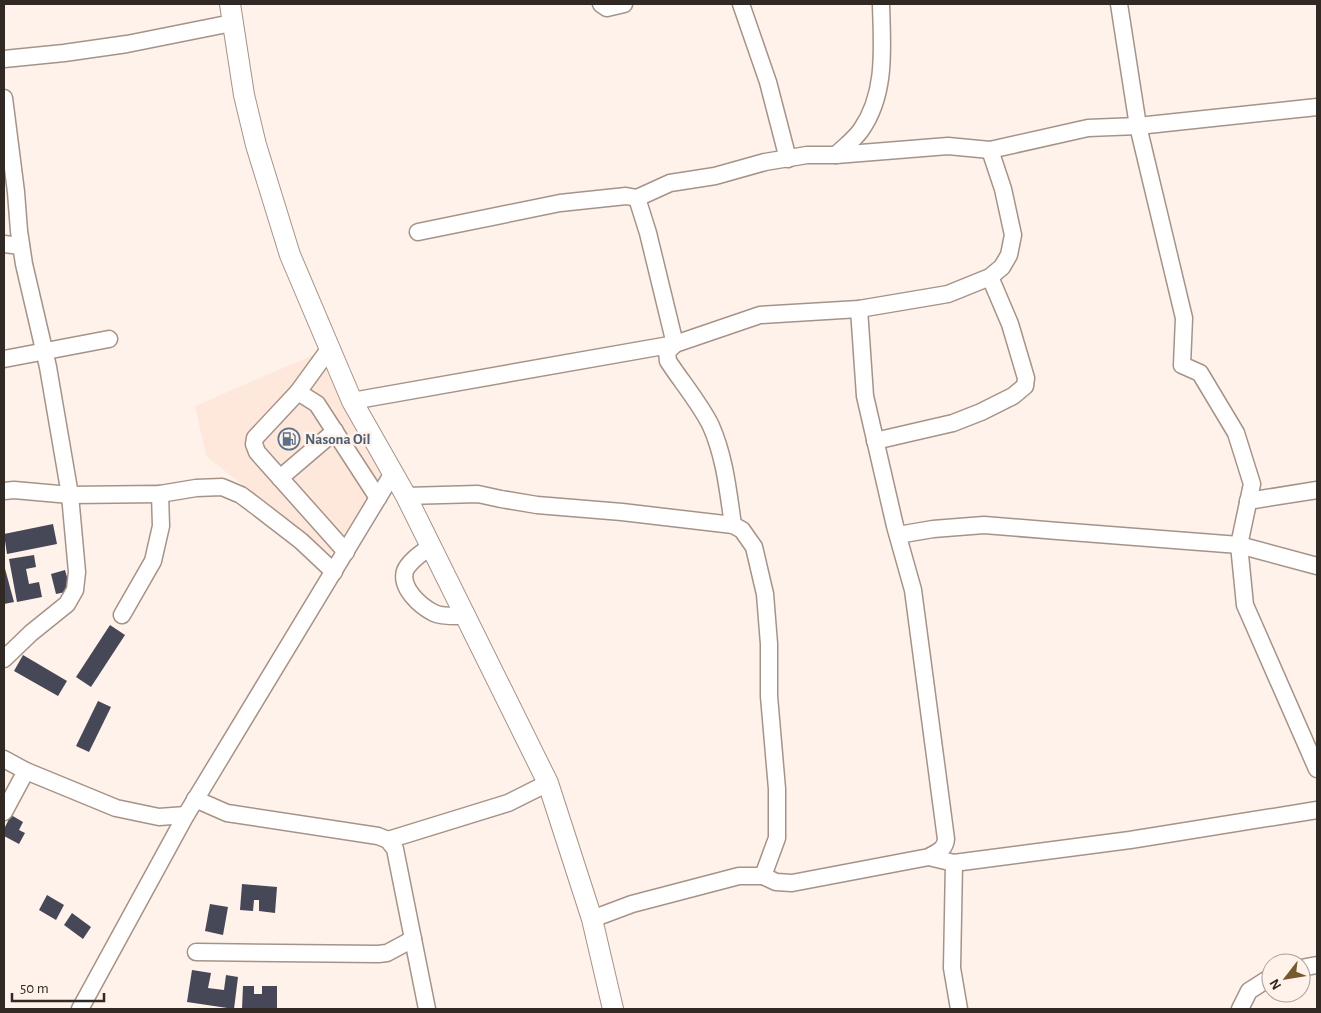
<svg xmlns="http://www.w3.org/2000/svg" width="1321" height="1013" viewBox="0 0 1321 1013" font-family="'Alegreya Sans',sans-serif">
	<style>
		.built { fill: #fee8db }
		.building { fill: #464757 }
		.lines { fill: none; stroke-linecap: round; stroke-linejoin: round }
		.minor-casing { stroke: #a69388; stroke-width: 19 }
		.major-casing { stroke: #a69388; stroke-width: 22 }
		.minor { stroke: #fff; stroke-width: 16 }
		.major { stroke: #fff; stroke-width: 20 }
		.labels { text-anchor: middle; stroke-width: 5; stroke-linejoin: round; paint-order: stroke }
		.service-label { font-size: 15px; font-weight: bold; fill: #4e5e75; stroke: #fef2eb; text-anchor: start }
	</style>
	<rect width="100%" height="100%" fill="#fef2eb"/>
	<path class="built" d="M318 353 382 475 331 554 206 456 195 406Z"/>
	<g class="building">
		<path d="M53 524 57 544 7 554 4 534Z"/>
		<path d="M34 555 36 567 26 569 29 584 39 582 42 597 17 602 9 559Z"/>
		<path d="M4 565 14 602 4 604Z"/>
		<path d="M65 570 71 591 56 594 51 574Z"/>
		<path d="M110 625 125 635 91 687 76 677Z"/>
		<path d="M23 655 67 681 58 696 14 671Z"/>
		<path d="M98 701 111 707 89 752 76 746Z"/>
		<path d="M11 815 23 822 19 830 25 833 19 844 4 836V829Z"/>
		<path d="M242 884 277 887 275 913 259 911V900H254L253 911 240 910Z"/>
		<path d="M47 895 64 905 56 920 39 910Z"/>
		<path d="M210 904 228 907 223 935 205 931Z"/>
		<path d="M72 913 91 927 83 939 64 925Z"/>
		<path d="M192 970 211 973 208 988 224 990 226 975 238 977 234 1009 187 1002Z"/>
		<path d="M243 986H254V994H262V986H277V1009H242Z"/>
	</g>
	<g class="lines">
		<g class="minor-casing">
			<g id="minor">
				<path d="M601 4 607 8 624 4"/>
				<path d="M741 4 768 82 788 159"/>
				<path d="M1119 4 1138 126 1184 318 1182 365 1200 373 1236 433 1252 484 1239 545 1245 605 1317 769"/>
				<path d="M4 59 64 53 127 44 232 23"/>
				<path d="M4 98 16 192 19 231 24 264 48 367 70 495 77 572 75 590 67 604 31 633 4 659"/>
				<path d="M836 155 948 146 990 150 1088 128 1138 126 1317 107"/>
				<path d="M418 232 560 203 626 196 637 198"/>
				<path d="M4 244 21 246"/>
				<path d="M330 348 298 392 317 404 378 498"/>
				<path d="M4 359 109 339"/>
				<path d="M298 392 255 438 254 444 257 452 346 552"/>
				<path d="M352 401 675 344 760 315 859 309 948 294 990 277 1002 267 1009 255 1013 235 1003 189 990 150"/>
				<path d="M875 441 953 423 981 412 1013 396 1025 386 1026 378 1010 324 990 277"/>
				<path d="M280 478 335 431"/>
				<path d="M4 491 14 490 70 495 160 494 196 488 222 487 241 495 257 507 301 541 334 572"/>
				<path d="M406 496 478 494 501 499 537 505 622 512 733 525 742 530 754 547 765 594 769 644V696L777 789V838L763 876"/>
				<path d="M1248 501 1317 490"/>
				<path d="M733 525C728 491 725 458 711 426 701 405 681 381 668 361L667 352 675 344 648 233 637 198 670 183 715 176 765 162 807 155H836C844 147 854 140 861 130 887 93 882 46 881 4"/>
				<path d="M898 535 933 529 984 525 1058 531 1239 545 1317 566"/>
				<path d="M431 546C423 552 409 561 405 571 400 588 420 606 434 613 442 617 457 616 466 616"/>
				<path d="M122 615 153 561 161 526 160 494"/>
				<path d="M4 759 26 771 116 808 159 817 186 815"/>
				<path d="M195 799 227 813 378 836 388 840 395 849 427 1009"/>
				<path d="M4 812 26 771"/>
				<path d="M388 840 508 803 548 783"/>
				<path d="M929 857 954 863 1130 840 1317 810"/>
				<path d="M954 863 952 968 959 1009"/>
				<path d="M592 919 632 904 739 876H763L776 882 792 883 929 857C937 852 945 850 946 839L913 590 895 526 865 396 859 309"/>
				<path d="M196 952 378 954 387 953 413 939"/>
				<path d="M1301 968 1317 965"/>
				<path d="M80 1009 186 815 393 473"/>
				<path d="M1240 1009 1249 991 1271 977"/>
			</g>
		</g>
		<g class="major-casing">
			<path id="major" d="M230 4 244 95 256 145 290 255 352 401 406 496 548 783 592 919 613 1009"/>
		</g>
		<use href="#minor" class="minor"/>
		<use href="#major" class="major"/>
	</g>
	<defs>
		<g id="fuel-ring" transform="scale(1.125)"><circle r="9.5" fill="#fef2eb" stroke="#5c6f8a" stroke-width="1.5"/><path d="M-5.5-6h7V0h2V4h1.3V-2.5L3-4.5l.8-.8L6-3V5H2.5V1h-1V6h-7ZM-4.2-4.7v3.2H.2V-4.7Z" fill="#5c6f8a"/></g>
	</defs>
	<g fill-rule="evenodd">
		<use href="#fuel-ring" x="289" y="439"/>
	</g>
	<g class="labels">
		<g class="service-label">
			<text x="305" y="444">Nasona Oil</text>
		</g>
	</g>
	<rect width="1321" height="1013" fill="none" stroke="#302924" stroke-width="10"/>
	<g transform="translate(1286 978) rotate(239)"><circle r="24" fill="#fef2eb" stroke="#aca29b"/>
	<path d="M0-4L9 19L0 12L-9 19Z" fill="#76592c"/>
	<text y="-8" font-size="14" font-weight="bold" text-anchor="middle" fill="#302924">N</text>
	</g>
	<path d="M12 993v8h92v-8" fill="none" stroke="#302924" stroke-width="2.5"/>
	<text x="20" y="993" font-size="15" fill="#302924" stroke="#fef2eb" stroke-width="4" paint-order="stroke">50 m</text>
</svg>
